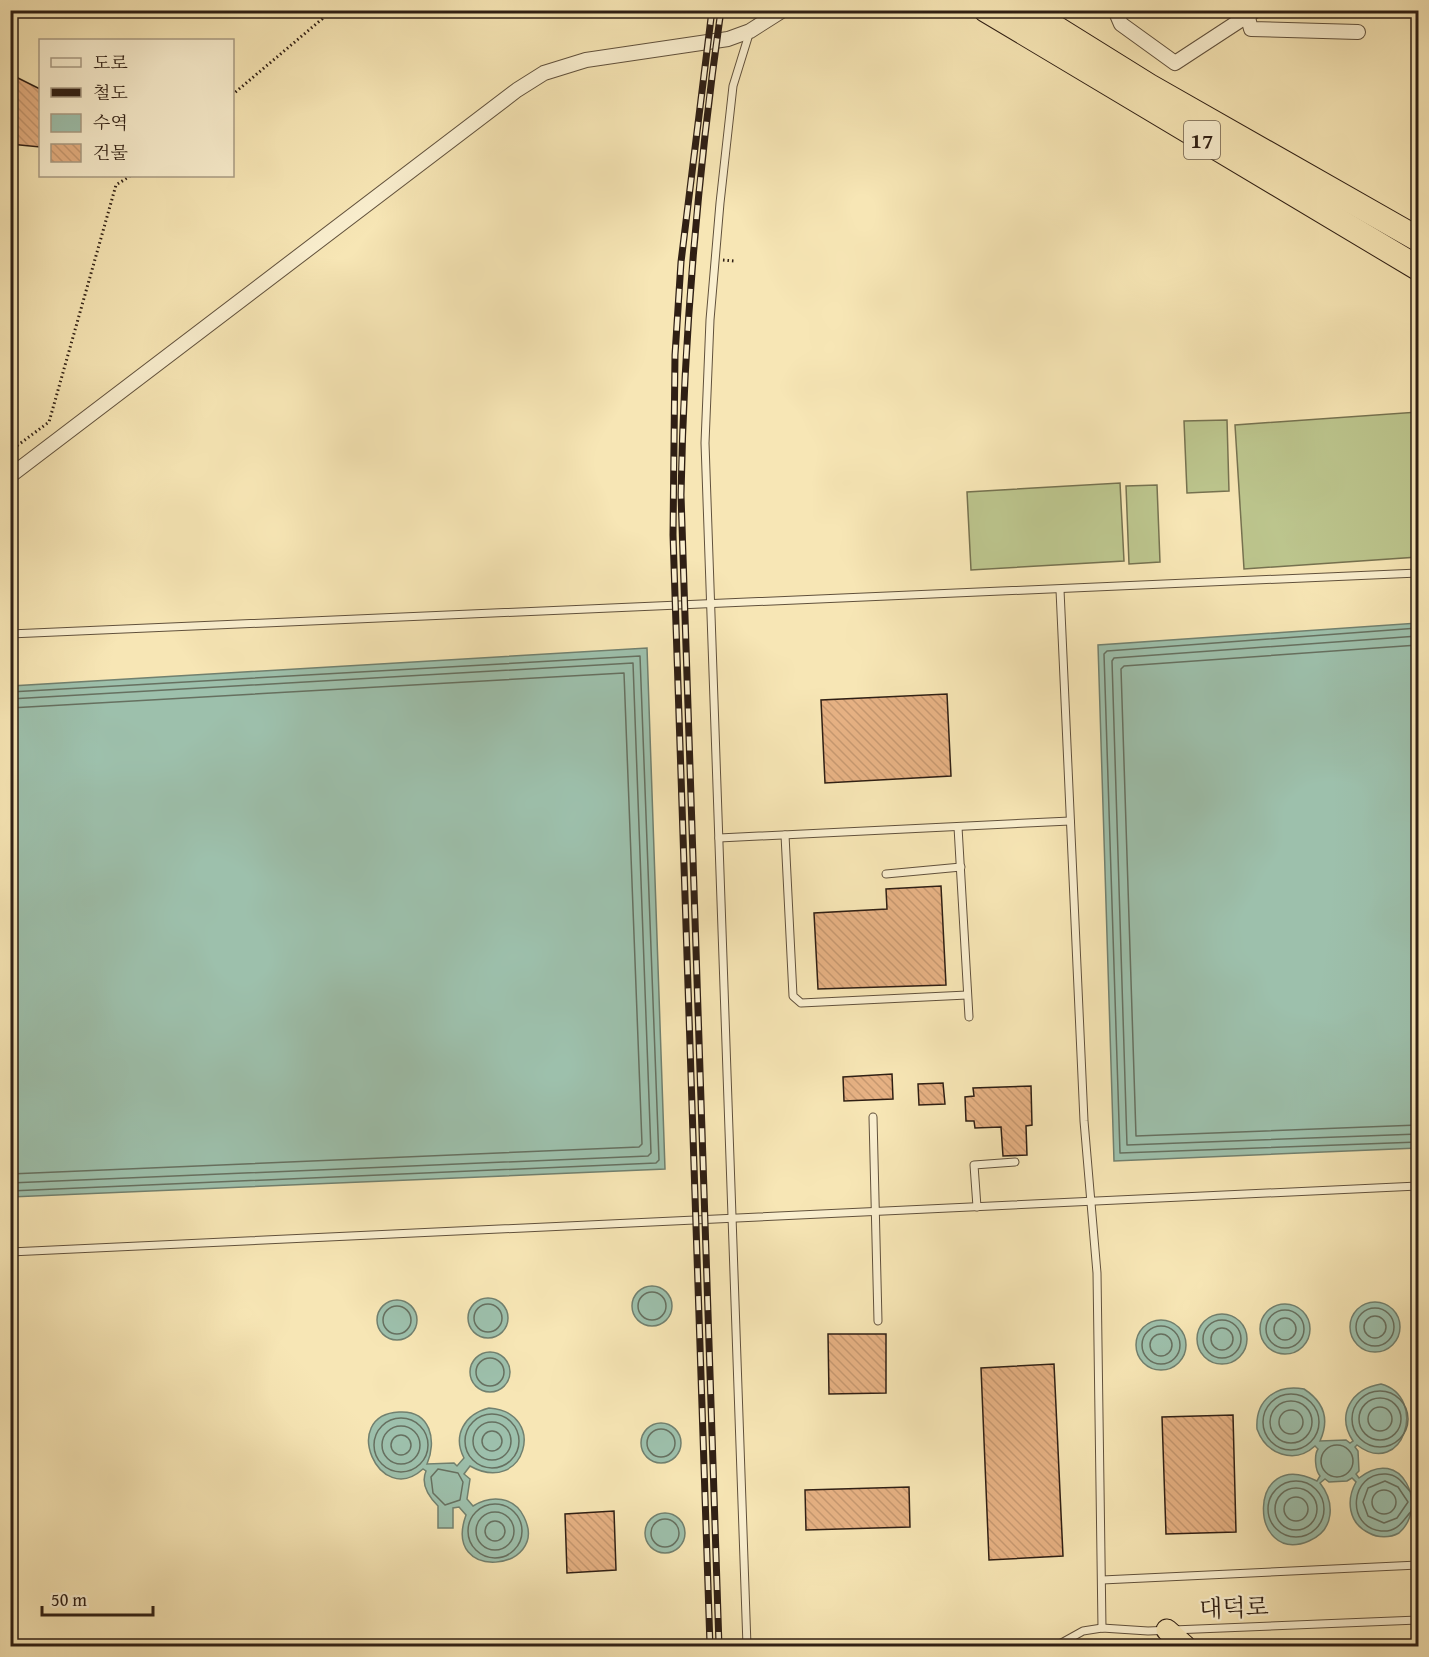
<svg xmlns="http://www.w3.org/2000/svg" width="1429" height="1657" viewBox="0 0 1429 1657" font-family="'Gentium Book Plus','Noto Serif KR',serif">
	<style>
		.grass { fill: #bcc58d; stroke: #767250; stroke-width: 1.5 }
		.water { fill: #9dc0ac; stroke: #71806f; stroke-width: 1.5 }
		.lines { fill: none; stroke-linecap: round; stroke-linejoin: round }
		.shore { stroke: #667060; stroke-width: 1.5 }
		.building { fill: url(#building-back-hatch); stroke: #2f1f14; stroke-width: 1.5 }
		.service-casing { stroke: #61513c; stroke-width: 9 }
		.minor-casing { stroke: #61513c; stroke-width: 16 }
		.trunk-casing { stroke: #2f1f14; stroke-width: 23 }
		.motorway-casing { stroke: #2f1f14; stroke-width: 26 }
		.path { stroke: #2f1f14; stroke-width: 3; stroke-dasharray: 1.5 3; stroke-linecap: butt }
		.service { stroke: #faefcf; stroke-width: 7 }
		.minor { stroke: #faefcf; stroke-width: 14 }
		.trunk { stroke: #f7e6b5; stroke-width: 21 }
		.motorway { stroke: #f7e6b5; stroke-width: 24 }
		.rail-casing { stroke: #2f1f14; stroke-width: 7 }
		.rail { stroke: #faefcf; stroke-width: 4.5; stroke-dasharray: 14; stroke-linecap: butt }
		.labels { text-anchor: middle; stroke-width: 4.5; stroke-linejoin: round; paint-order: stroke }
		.shield { fill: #faefcf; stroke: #6c5d4c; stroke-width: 1.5 }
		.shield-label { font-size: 22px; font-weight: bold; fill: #2f1f14 }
		.street-label { font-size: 24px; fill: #2f1f14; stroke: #faefcf }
	</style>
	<defs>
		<pattern id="building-back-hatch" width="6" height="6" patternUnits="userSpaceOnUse" patternTransform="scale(1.5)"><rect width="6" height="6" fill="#e6b183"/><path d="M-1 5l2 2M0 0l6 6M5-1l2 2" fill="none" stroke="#c69870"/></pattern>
	</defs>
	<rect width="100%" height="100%" fill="#f7e6b5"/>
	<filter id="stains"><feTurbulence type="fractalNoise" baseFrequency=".00333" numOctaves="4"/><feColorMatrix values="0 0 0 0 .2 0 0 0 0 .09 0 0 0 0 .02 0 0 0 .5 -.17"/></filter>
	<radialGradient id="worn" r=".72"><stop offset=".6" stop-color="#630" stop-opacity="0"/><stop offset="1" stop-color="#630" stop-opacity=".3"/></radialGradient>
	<g class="grass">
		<path d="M1418 412V557L1244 569 1235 425Z"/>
		<path d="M1227 420 1229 491 1187 493 1184 421Z"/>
		<path d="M1120 483 1124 561 971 570 967 492Z"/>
		<path d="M1157 485 1160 562 1129 564 1126 486Z"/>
	</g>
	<g class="water">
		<path d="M1418 623V1148L1114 1161 1098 645Z"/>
		<path d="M647 648 665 1169 11 1197V686Z"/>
		<circle cx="652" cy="1306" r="20"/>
		<circle cx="488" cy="1318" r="20"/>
		<circle cx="397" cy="1320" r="20"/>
		<circle cx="1375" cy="1327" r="25"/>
		<circle cx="1285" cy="1329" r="25"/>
		<circle cx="1222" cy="1339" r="25"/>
		<circle cx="1161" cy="1345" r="25"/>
		<circle cx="490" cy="1372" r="20"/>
		<path d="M1381 1384C1429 1397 1403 1480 1357 1445L1355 1447 1358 1451 1359 1471 1356 1474 1359 1478C1402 1444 1429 1507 1399 1533 1390 1538 1378 1538 1369 1533 1348 1523 1346 1500 1356 1482L1352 1478 1347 1481 1329 1482 1325 1479 1320 1483C1335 1502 1335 1530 1309 1541 1248 1567 1246 1445 1317 1481L1320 1476C1315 1470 1314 1455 1318 1449L1315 1446C1294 1465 1266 1454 1257 1429 1255 1400 1276 1384 1304 1389 1324 1402 1330 1419 1320 1441L1346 1440 1350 1443 1353 1441C1336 1415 1351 1389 1381 1384Z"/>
		<path d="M489 1408C549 1412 525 1497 470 1466L464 1474 470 1479 467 1499 473 1506C491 1495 514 1496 524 1517 551 1571 441 1584 466 1515L459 1507 453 1508V1528H438V1506C429 1497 420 1485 426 1471L423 1469C379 1509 339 1415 399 1412 431 1410 437 1441 427 1464L454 1463 457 1466 464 1458C452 1435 465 1414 489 1408Z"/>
		<circle cx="661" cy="1443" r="20"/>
		<circle cx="665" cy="1533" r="20"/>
	</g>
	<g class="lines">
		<g class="shore">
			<path d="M1418 628 1107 651 1104 654 1120 1153 1418 1142"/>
			<path d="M1418 636 1114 658 1112 661 1127 1145 1418 1134"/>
			<path d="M1418 645 1124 666 1121 669 1136 1136 1418 1125"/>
			<path d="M10 692 640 656 659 1160 656 1163 10 1191"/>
			<path d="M10 699 633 663 651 1153 648 1156 10 1183"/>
			<path d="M10 708 624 673 642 1144 639 1147 10 1174"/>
			<circle cx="652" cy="1306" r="14"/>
			<circle cx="488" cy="1318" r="14"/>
			<circle cx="397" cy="1320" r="14"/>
			<circle cx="1375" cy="1327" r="19"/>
			<circle cx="1285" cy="1329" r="19"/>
			<circle cx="1375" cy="1327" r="11"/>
			<circle cx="1285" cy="1329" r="11"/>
			<circle cx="1222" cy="1339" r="19"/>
			<circle cx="1161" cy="1345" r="19"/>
			<circle cx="1222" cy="1339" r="11"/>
			<circle cx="1161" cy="1345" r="11"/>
			<circle cx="490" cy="1372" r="14"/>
			<circle cx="1380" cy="1419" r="28"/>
			<circle cx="1291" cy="1422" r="28"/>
			<circle cx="1380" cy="1419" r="21"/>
			<circle cx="1291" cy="1422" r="21"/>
			<circle cx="1380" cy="1419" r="12"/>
			<circle cx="1291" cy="1422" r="12"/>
			<circle cx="492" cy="1441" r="27"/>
			<circle cx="401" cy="1445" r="27"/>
			<circle cx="492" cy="1441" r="19"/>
			<circle cx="401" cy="1445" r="19"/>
			<circle cx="661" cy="1443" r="14"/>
			<circle cx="492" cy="1441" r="10"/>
			<circle cx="401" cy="1445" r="10"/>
			<circle cx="1337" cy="1461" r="16"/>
			<path d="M438 1469 458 1473 463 1482 460 1500 445 1505 433 1493 431 1477Z"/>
			<circle cx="1296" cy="1509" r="28"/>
			<path d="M1385 1481 1398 1487 1408 1502 1397 1518 1384 1523 1368 1516 1363 1502 1368 1488Z"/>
			<circle cx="1296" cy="1509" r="21"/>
			<circle cx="1384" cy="1502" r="12"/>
			<path d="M1418 1496C1406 1494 1404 1475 1386 1474 1350 1472 1345 1527 1381 1531 1404 1533 1405 1510 1418 1508"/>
			<circle cx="1296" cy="1509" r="12"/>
			<circle cx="495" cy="1531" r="27"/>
			<circle cx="495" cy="1531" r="19"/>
			<circle cx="665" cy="1533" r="14"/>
			<circle cx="495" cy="1531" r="10"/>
		</g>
	</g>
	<g class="building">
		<path d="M10 74 40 89V147L10 144Z"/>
		<path d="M947 694 951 776 825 783 821 700Z"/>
		<path d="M941 886 946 985 818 989 814 913 887 909 886 889Z"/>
		<path d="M892 1074 893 1099 844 1101 843 1077Z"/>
		<path d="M943 1083 945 1104 919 1105 918 1084Z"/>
		<path d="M1031 1086 1032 1125 1026 1126 1027 1155 1003 1156 1001 1127 975 1128 974 1121H966L965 1097 974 1096 973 1088Z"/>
		<path d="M828 1334H886V1393L829 1394Z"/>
		<path d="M1054 1364 1063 1556 989 1560 981 1368Z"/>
		<path d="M1233 1415 1236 1532 1166 1534 1162 1417Z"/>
		<path d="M909 1487 910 1527 806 1530 805 1490Z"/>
		<path d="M614 1511 616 1570 567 1573 565 1514Z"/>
	</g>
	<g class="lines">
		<g class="service-casing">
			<g id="service">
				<path d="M1060 590 1084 1121 1097 1273 1102 1628"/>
				<path d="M10 634 1418 573"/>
				<path d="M958 827 969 1017"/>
				<path d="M785 835 793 996 801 1003 967 995"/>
				<path d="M719 838 1070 821"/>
				<path d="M886 874 961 867"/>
				<path d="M873 1117 878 1321"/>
				<path d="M977 1207 974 1165 1015 1162"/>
				<path d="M10 1252 1418 1186"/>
				<path d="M1102 1580 1418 1565"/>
				<path d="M747 1646 705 443 710 320 720 203 733 86 750 31"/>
				<path d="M1056 1646 1083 1631 1102 1628 1148 1631 1418 1620"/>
			</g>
		</g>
		<g class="minor-casing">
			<g id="minor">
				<path d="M1115 10 1121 24 1175 63 1256 10"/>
				<path d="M1247 14 1251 29 1358 32"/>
				<path d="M10 476 517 90 544 73 586 60 728 39 750 31 783 10"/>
			</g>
		</g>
		<g class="trunk-casing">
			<path id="trunk" d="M1167 1630 1185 1646"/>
		</g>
		<g class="motorway-casing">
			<g id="motorway">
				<path d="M986 10 1418 268"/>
				<path d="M1027 10 1149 86 1418 239"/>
			</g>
		</g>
		<g class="path">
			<path d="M232 95 322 19 327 10"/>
			<path d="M723 260 734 261"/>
			<path d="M10 451 49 422 116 185 130 176"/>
		</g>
		<use href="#service" class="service"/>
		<use href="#minor" class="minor"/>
		<use href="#trunk" class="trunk"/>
		<use href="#motorway" class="motorway"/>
		<g class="rail-casing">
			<g id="rail">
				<path d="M710 1646 673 535 675 355 681 262 712 10"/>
				<path d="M719 1646 681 495C684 332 698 172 721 10"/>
			</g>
		</g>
		<use href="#rail" class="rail"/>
	</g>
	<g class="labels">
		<rect class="shield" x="1184" y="121" width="36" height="38" rx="4.5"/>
		<g class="shield-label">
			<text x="1202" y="148">17</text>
		</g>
		<g class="street-label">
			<text transform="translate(1234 1608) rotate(-2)" y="8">대덕로</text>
		</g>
	</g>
	<rect width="1429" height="1657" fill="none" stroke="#f7e6b5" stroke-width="36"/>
	<rect x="12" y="12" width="1405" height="1633" fill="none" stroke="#2f1f14" stroke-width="3"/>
	<rect x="18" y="18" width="1393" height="1621" fill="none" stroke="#2f1f14" stroke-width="1.5"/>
	<rect x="39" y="39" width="195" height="138" fill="#faefcf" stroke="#a99c84" stroke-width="1.5"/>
	<rect x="51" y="58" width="30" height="9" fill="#faefcf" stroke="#a99c84" stroke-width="1.5"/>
	<text x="93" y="69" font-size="18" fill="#2f1f14">도로</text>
	<rect x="51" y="88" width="30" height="9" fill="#2f1f14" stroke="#a99c84" stroke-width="1.5"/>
	<text x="93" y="99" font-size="18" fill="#2f1f14">철도</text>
	<rect x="51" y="114" width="30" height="18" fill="#9dc0ac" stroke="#a99c84" stroke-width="1.5"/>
	<text x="93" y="129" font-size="18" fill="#2f1f14">수역</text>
	<rect x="51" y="144" width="30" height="18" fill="url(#building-back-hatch)" stroke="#a99c84" stroke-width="1.5"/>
	<text x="93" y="159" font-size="18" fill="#2f1f14">건물</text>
	<path d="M42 1606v9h111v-9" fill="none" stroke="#2f1f14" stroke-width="3"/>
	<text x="51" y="1606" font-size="18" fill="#2f1f14" stroke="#faefcf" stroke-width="4.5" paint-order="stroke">50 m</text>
	<rect width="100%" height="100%" filter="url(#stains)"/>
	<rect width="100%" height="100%" fill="url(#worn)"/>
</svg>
